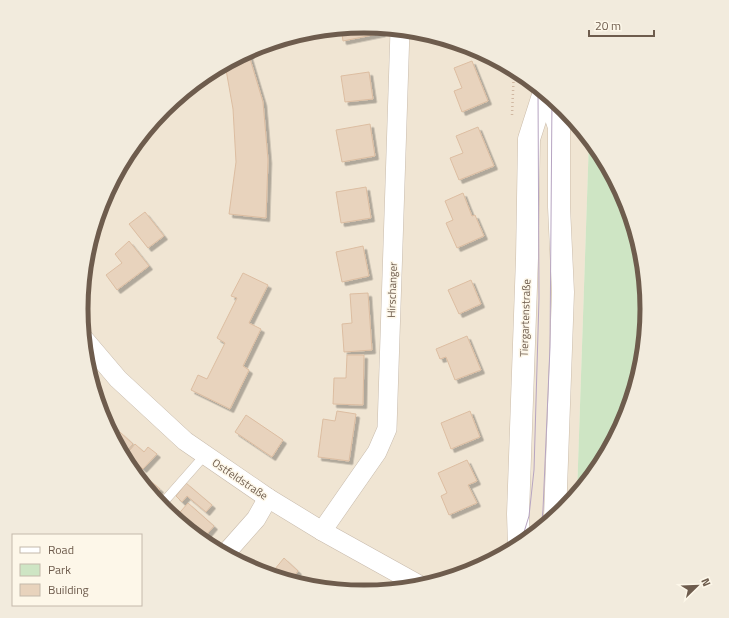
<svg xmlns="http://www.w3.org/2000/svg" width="729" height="618" viewBox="0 0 729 618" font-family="'Titillium Web',sans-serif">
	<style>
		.residential { fill: #f0e5d3 }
		.green { fill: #cee5c4 }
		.building { fill: #e8d3bd; stroke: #dcbda1; filter: url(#shadow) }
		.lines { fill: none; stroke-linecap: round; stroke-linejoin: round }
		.service-casing { stroke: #c8bbac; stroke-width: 10 }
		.minor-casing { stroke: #c8bbac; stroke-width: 20 }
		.secondary-casing { stroke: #cbbcaa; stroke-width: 23 }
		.path { stroke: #d0b8a2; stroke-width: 2.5; stroke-dasharray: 1 3; stroke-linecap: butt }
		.service { stroke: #fff; stroke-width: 9 }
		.minor { stroke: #fff; stroke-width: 19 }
		.secondary { stroke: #fff; stroke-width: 22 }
		.tram { stroke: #b6a4c1; stroke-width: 1 }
		.labels { text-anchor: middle; stroke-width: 3; stroke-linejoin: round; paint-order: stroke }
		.street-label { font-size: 11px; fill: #6e5c4d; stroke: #fdf7e9 }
		.rim { fill: none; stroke: #6e5c4d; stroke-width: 5 }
	</style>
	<defs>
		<filter id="shadow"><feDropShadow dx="3.5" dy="3.5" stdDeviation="0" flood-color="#0004"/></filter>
	</defs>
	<rect width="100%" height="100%" fill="#f9f3e4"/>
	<path class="residential" d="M365 26 420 31 473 48 522 74 565 109 589 139 577 494 564 509 522 544 473 571 419 587 364 592 309 587 256 570 207 544 164 509 129 466 103 417 87 364 82 309 87 254 103 200 129 152 165 109 207 74 256 47 310 31Z"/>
	<path class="green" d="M589 139C651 214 663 329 626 417 614 446 596 470 577 494Z"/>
	<g class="building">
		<path d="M365 26 381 28 382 33 343 41 341 28Z"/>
		<path d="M248 52 263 102 268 160 266 218 229 214 236 162 233 109 225 64Z"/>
		<path d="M472 61 488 101 462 112 454 91 462 88 454 68Z"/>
		<path d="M369 72 373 99 345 102 341 76Z"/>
		<path d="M370 124 375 156 342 162 336 130Z"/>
		<path d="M478 127 494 166 459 180 450 158 463 153 456 136Z"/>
		<path d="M366 187 371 218 341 223 336 192Z"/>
		<path d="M463 193 472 216 475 215 484 236 457 248 446 223 453 220 445 201Z"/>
		<path d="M145 212 164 236 148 248 129 224Z"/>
		<path d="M129 241 149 266 117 290 106 275 122 263 115 254Z"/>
		<path d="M363 246 369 276 342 282 336 252Z"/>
		<path d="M243 273 268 285 249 323 261 329 243 366 249 370 230 409 191 390 198 375 207 379 225 343 217 338 237 298 231 296Z"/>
		<path d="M471 280 481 304 459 314 448 290Z"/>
		<path d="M368 293 372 350 344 352 342 324 352 323 350 294Z"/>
		<path d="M467 336 481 370 455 380 446 357 440 359 436 349Z"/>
		<path d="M347 355H364L363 405 333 404 334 378H346Z"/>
		<path d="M337 411 356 414 349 461 318 457 323 419 335 421Z"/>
		<path d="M470 411 480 437 451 449 441 423Z"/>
		<path d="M102 413 116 428 111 433 103 417Z"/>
		<path d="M246 415 283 440 272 457 235 432Z"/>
		<path d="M120 432 133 444 123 455 114 438Z"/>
		<path d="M135 444 144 452 148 447 157 454 143 469 135 462 130 467 124 457Z"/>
		<path d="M467 460 477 481 468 485 477 503 449 515 441 496 447 493 438 473Z"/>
		<path d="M135 468 160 489 154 496 133 471Z"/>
		<path d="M186 483 212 505 206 512 187 496 182 502 176 496Z"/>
		<path d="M188 503 214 526 202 540 175 518Z"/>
		<path d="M284 558 298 571 290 581 270 575Z"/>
	</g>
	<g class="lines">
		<g class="service-casing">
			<path id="service" d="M161 505 205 455"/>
		</g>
		<g class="minor-casing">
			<g id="minor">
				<path d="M84 339 118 379 185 441 268 498 322 531 421 586"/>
				<path d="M322 531 377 452 387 429 400 30"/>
				<path d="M225 554 256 519 268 498"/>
			</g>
		</g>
		<g class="secondary-casing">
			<g id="secondary">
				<path d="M548 95 559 127V207L563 292 555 517"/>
				<path d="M519 546 518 514 527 258 529 139 544 92"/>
			</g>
		</g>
		<g class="path">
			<path d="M512 115 514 69"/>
			<path d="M493 559 497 552"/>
		</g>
		<use href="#service" class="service"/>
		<use href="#minor" class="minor"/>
		<use href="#secondary" class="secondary"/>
		<g class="tram">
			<path d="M541 529 543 510 550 347 552 98"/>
			<path d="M520 545 529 516 534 470 539 298 538 87"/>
		</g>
	</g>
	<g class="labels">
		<g class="street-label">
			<text transform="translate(392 290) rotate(-88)" y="4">Hirschanger</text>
			<text transform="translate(525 318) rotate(-88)" y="4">Tiergartenstraße</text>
			<text transform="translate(240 479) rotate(34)" y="4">Ostfeldstraße</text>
		</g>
	</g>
	<path d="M0 0H729V618H0ZM88 309a276 276 0 1 1 552 0a276 276 0 1 1-552 0Z" fill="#f2ebdd" fill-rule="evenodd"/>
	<path class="rim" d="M88 309a276 276 0 1 1 552 0a276 276 0 1 1-552 0Z"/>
	<rect x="12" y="534" width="130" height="72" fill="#fdf7e9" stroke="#c4b9ab"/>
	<rect x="20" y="547" width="20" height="6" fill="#ffffff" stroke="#c4b9ab"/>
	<text x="48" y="554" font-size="12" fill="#6e5c4d">Road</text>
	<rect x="20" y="564" width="20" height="12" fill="#cee5c4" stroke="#c4b9ab"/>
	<text x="48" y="574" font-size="12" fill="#6e5c4d">Park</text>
	<rect x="20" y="584" width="20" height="12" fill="#e8d3bd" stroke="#c4b9ab"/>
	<text x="48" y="594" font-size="12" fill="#6e5c4d">Building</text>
	<g transform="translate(697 586) rotate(67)" stroke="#fdf7e9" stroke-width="3" paint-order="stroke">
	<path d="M0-3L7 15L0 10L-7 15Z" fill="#6e5c4d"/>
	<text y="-6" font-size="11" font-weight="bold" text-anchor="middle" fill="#6e5c4d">N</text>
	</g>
	<path d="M589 30v6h65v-6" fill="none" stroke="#6e5c4d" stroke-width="2"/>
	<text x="595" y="30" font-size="12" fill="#6e5c4d" stroke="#fdf7e9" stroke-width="3" paint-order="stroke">20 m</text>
</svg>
